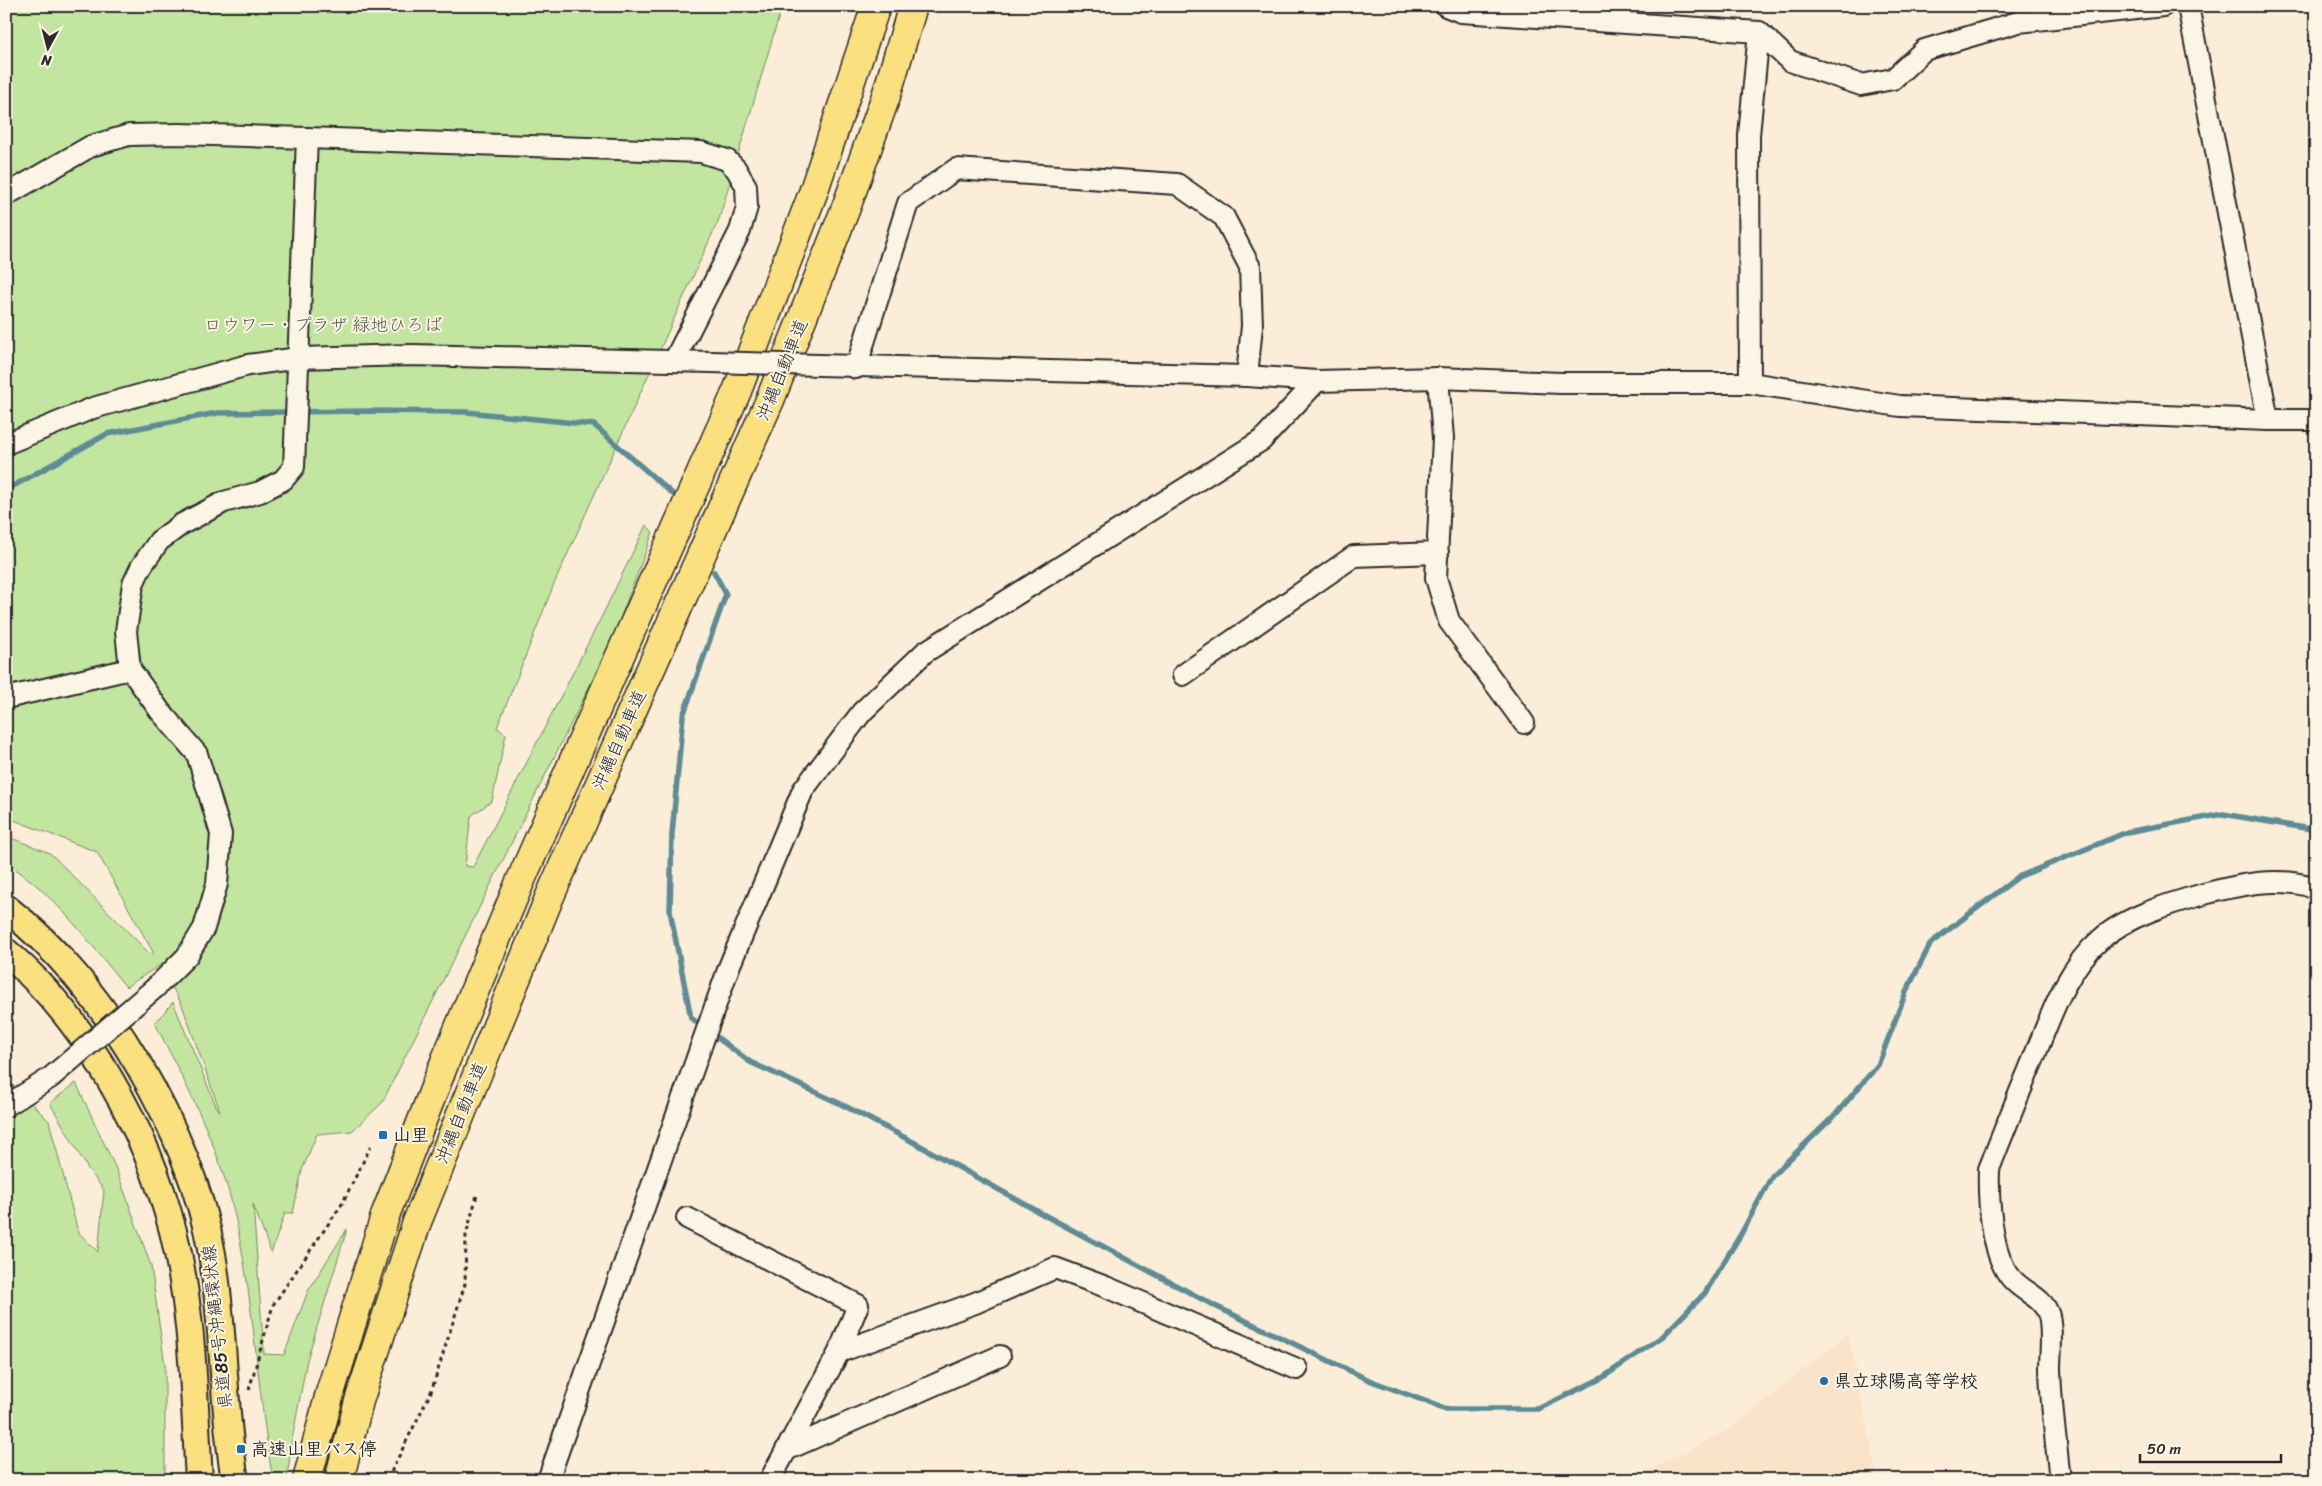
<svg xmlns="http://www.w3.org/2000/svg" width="2322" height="1486" viewBox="0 0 2322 1486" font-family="Sriracha,'Klee One',sans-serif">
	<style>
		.built { fill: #fae3c9 }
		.green { fill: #c2e69f; stroke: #768865 }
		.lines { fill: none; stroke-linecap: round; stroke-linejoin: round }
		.stream { stroke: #5d8c95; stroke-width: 5.5 }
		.minor-casing { stroke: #2b2b2b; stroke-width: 24 }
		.major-casing { stroke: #2b2b2b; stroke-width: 30 }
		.highway-casing { stroke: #2b2b2b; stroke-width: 31 }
		.path { stroke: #2b2b2b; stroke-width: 3; stroke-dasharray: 4 4; stroke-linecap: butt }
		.minor { stroke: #fcf5e5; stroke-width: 20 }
		.major { stroke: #fbe080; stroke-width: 26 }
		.highway { stroke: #fbe080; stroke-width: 28 }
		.minor-bridge-casing { stroke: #2b2b2b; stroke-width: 24; stroke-linecap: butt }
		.minor-bridge { stroke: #fcf5e5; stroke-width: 20 }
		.poi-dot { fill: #1f6fb2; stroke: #fcf5e5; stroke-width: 2 }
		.labels { text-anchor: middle; stroke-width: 4; stroke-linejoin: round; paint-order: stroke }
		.park-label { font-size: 18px; fill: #515a48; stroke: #fcf5e5 }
		.street-label { font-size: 18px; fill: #2b2b2b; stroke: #fcf5e5 }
		.poi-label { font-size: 18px; font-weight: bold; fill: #2b2b2b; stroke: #fcf5e5; text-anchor: start }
	</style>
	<rect width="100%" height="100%" fill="#fbedd8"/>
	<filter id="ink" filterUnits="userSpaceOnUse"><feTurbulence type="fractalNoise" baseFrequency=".02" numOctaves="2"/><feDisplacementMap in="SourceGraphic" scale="10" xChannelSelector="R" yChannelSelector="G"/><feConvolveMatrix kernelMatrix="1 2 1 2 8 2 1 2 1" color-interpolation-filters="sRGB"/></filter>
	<g filter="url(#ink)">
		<path class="built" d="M1848 1334 1878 1480H1630L1730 1429Z"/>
		<g class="green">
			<path d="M6 6H782L719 219 554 584 497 728 506 734 492 801 471 816 465 866 473 867 601 618 646 525 653 532 611 643 382 1103 352 1131 317 1134 302 1170 293 1213H285L271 1253 253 1204 264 1354 284 1355 308 1291 347 1229 307 1360 292 1440 287 1480H273C256 1386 254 1287 230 1196 213 1134 183 1079 155 1023L173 1002 216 1106 220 1111 182 1005 160 965 126 987C91 945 53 891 6 863V836L50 853 152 956 153 952 97 852 6 817Z"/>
			<path d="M6 1078 49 1121 78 1232 98 1252 104 1190 88 1169 50 1103 76 1083 117 1171 151 1266 165 1366V1480H6Z"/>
		</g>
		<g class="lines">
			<g class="stream">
				<path d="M6 490 107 434 217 413 368 411 467 412 594 425 674 495"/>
				<path d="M714 572 726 594 683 716 672 834 670 911 691 1018 750 1062 841 1104 917 1144 1046 1216 1215 1306 1369 1380 1446 1409H1538L1602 1378 1663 1336 1705 1293 1741 1234 1772 1176 1836 1114 1878 1065 1906 992 1931 943 2018 877 2127 832 2223 814 2316 830"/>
			</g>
			<g class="minor-casing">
				<g id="minor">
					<path d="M1446 6 1461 12 1759 32 1790 61 1861 85 1893 79 1924 50 2018 22 2163 6"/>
					<path d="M2188 6 2268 420"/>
					<path d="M6 195 91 146 129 135 180 134 307 138 701 152 727 160 736 169 746 186 747 207 740 231 674 361"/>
					<path d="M819 365 1247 376 1317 381 1438 378 1561 383H1750L1900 406 2268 420H2316"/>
					<path d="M856 368 908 203 956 169 1177 184 1224 217 1250 267 1252 326 1247 376"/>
					<path d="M1438 378 1443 438 1436 578 1449 621 1524 723"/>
					<path d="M1750 383 1749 135 1759 32"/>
					<path d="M6 444 93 408 248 365 298 358 412 355 711 362"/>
					<path d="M1183 675 1354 556 1438 553"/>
					<path d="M6 698 130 669"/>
					<path d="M155 988 187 956 204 928 217 884 221 834 197 754 160 711 130 669 126 631 133 584 141 567 159 541 182 524 224 502 260 492 283 480 294 467 307 138"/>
					<path d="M6 1106 50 1078"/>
					<path d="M687 1218 858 1305 839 1352 770 1480"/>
					<path d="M839 1352 975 1303 1055 1268 1106 1287 1297 1369"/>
					<path d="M786 1450 1000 1356"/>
					<path d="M548 1480 729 967 803 790 862 712 925 652 1262 440 1317 381"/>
					<path d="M2060 1480C2056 1443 2051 1406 2050 1369 2050 1352 2053 1333 2049 1316 2044 1297 2024 1293 2012 1279 1991 1256 1988 1199 1989 1169 2003 1133 2018 1096 2033 1060 2050 1018 2065 970 2101 939 2127 916 2171 903 2204 894 2242 884 2278 876 2316 888"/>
				</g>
			</g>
			<g class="major-casing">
				<g id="major">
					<path d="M6 908C103 982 192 1134 212 1254 225 1329 222 1405 235 1480"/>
					<path d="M6 952C86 1020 147 1130 173 1231 193 1312 194 1397 199 1480"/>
				</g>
			</g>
			<g class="highway-casing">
				<g id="highway">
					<path d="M307 1480 330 1393 386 1213 446 1059 520 882 737 391 813 193 876 6"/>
					<path d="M339 1480 359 1401 417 1222 550 896 770 400 847 205 886 96 913 6"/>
				</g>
			</g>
			<g class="path">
				<path d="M249 1390 273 1305 342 1204 371 1146"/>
				<path d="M390 1480 392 1470 431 1392 465 1284 466 1235 477 1195"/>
			</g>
			<use href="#minor" class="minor"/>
			<use href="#major" class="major"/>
			<use href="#highway" class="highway"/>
			<g class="minor-bridge-casing">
				<g id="minor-bridge">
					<path d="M711 362 819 365"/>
					<path d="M50 1078 155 988"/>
				</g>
			</g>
			<use href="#minor-bridge" class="minor-bridge"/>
		</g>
	</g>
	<g class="poi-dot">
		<rect x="378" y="1130" width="10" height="10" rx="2.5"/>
		<circle cx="1824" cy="1381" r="5"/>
		<rect x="236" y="1444" width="10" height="10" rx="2.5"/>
	</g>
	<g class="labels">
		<g class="park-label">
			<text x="323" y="331">ロウワー・プラザ 緑地ひろば</text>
		</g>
		<g class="street-label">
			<text transform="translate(782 370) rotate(-68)" y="6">沖縄自動車道</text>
			<text transform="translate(619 740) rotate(-66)" y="6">沖縄自動車道</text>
			<text transform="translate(461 1113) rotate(-68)" y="6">沖縄自動車道</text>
			<text transform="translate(217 1327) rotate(-96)" y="6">県道85号沖縄環状線</text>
		</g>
		<g class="poi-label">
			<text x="393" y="1141">山里</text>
			<text x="1834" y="1387">県立球陽高等学校</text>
			<text x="251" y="1455">高速山里バス停</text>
		</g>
	</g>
	<rect width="2322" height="1486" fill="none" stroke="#fcf5e5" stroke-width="25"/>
	<rect x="12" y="12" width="2297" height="1461" fill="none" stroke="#2b2b2b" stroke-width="2" filter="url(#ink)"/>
	<g transform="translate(48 48) rotate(187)" stroke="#fcf5e5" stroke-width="4" paint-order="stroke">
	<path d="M0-4L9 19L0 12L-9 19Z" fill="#2b2b2b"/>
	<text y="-8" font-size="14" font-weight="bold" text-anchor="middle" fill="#2b2b2b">N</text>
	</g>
	<path d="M2140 1454v8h141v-8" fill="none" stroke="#2b2b2b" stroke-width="2.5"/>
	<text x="2147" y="1454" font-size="15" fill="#2b2b2b" stroke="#fcf5e5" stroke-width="4" paint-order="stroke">50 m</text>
</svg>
